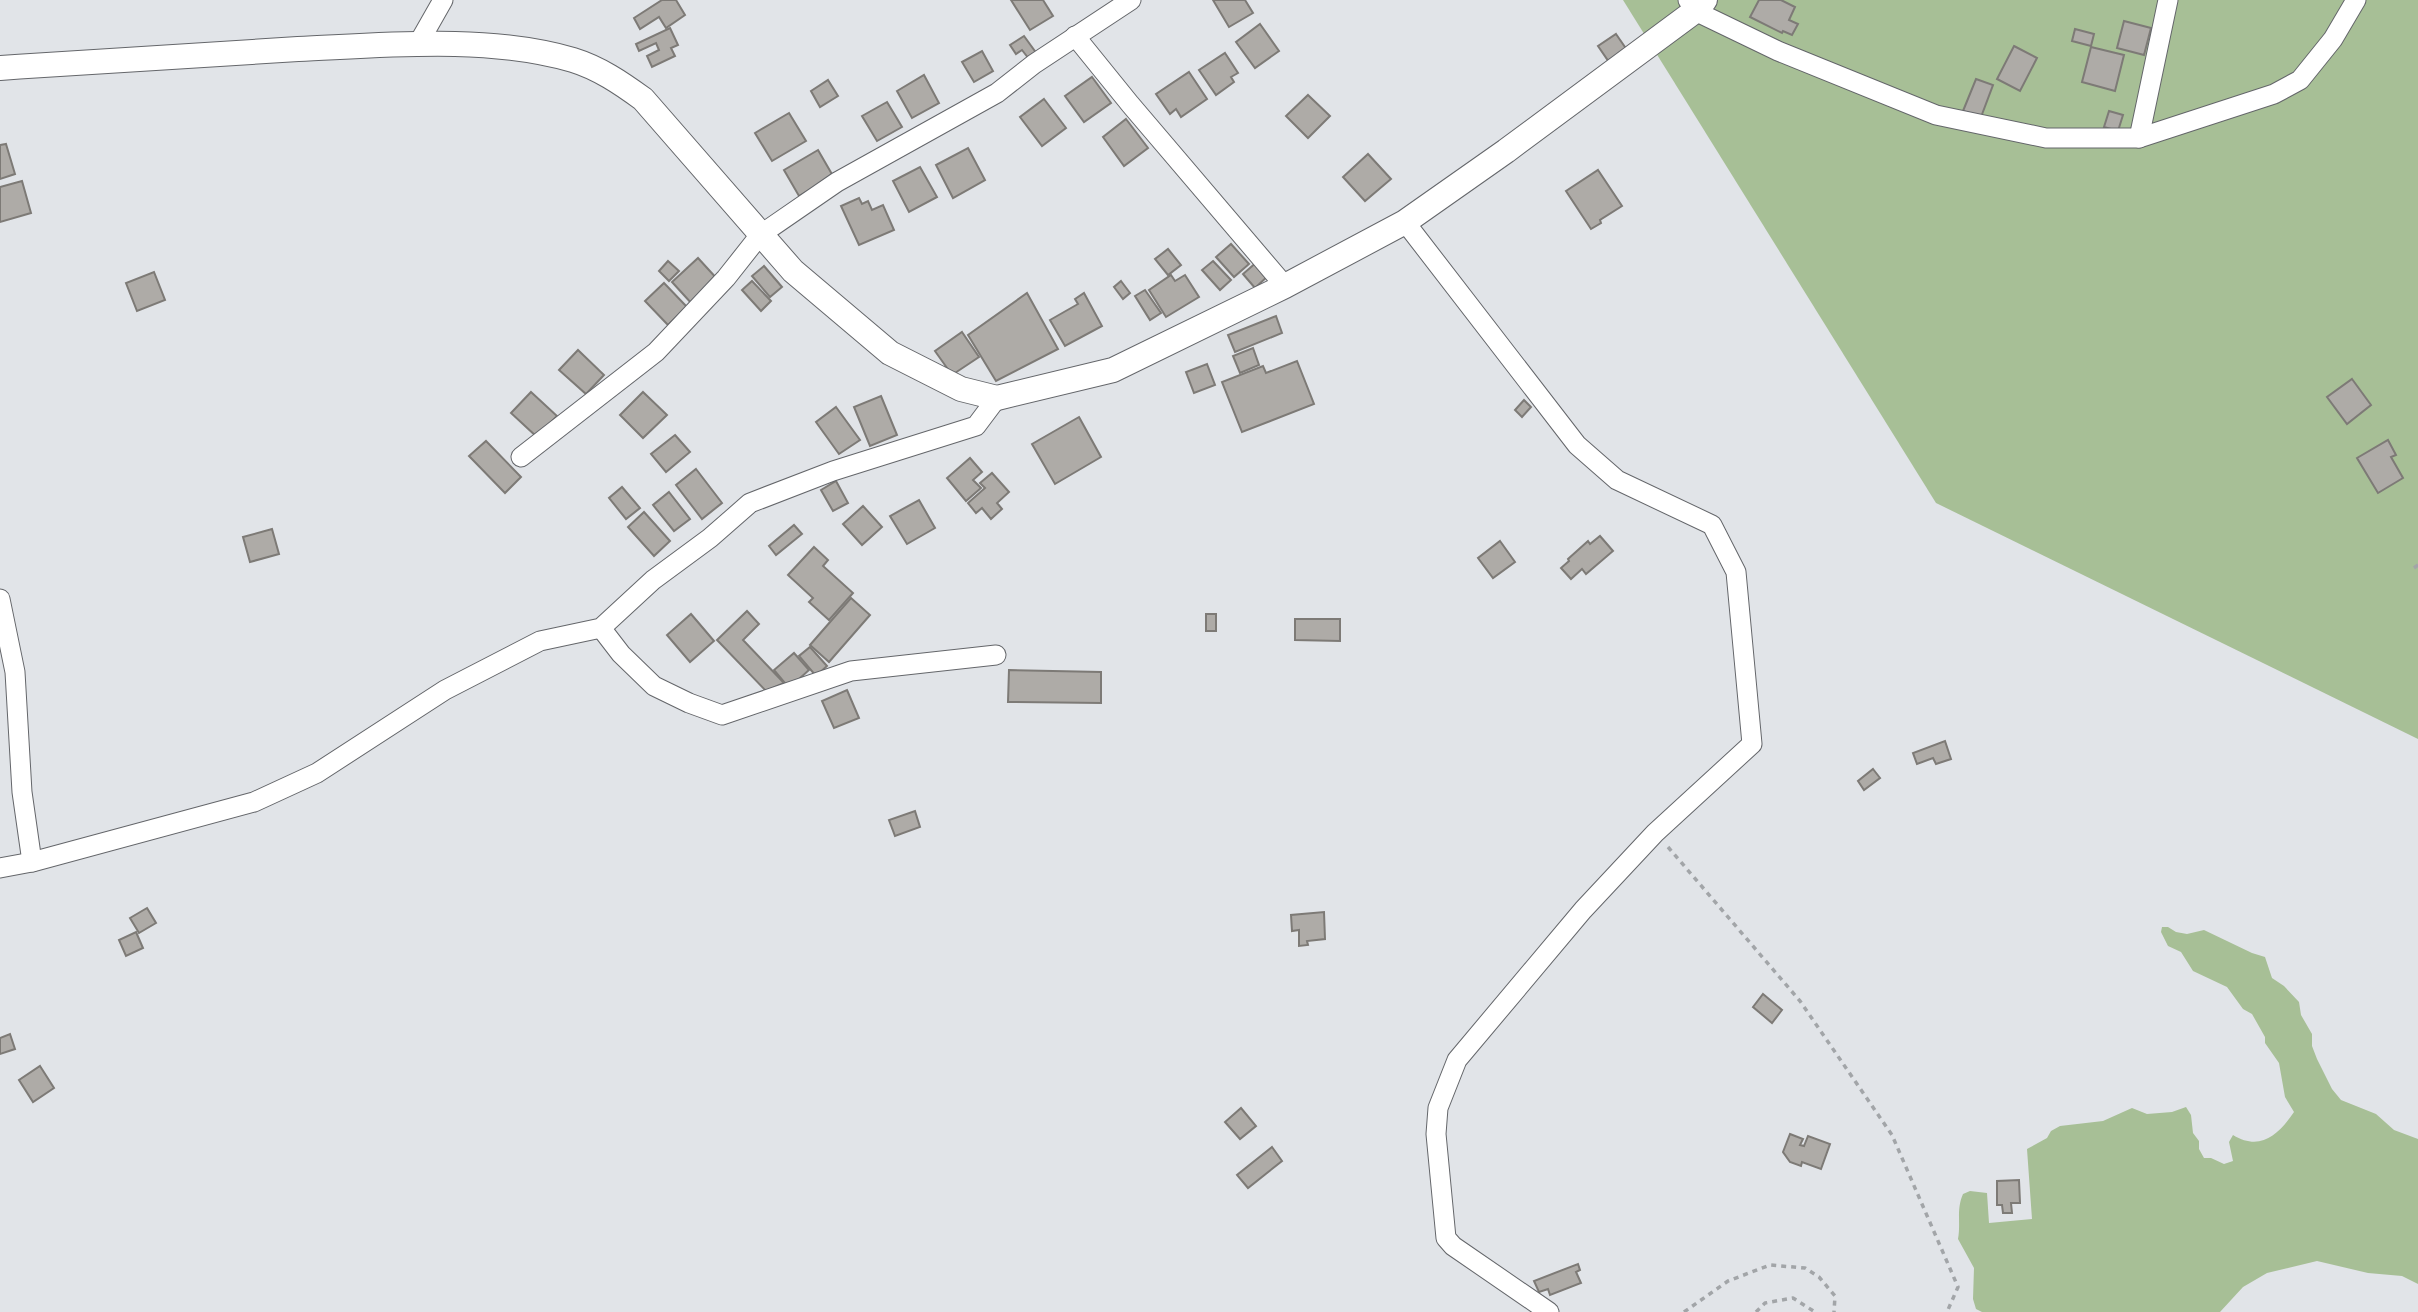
<svg xmlns="http://www.w3.org/2000/svg" width="2418" height="1312" viewBox="0 0 2418 1312" font-family="'Archivo Narrow',sans-serif">
	<style>
		.green { fill: #a7bf96 }
		.building { fill: #aeaba7; stroke: #7d7a76; stroke-width: 2 }
		.lines { fill: none; stroke-linecap: round; stroke-linejoin: round }
		.minor-casing { stroke: #64666a; stroke-width: 21 }
		.tertiary-casing { stroke: #64666a; stroke-width: 26 }
		.path { stroke: #a2a5a8; stroke-width: 3.5; stroke-dasharray: 5 5; stroke-linecap: butt }
		.minor { stroke: #fff; stroke-width: 19 }
		.tertiary { stroke: #fff; stroke-width: 24 }
	</style>
	<rect width="100%" height="100%" fill="#e1e4e8"/>
	<g class="green">
		<path d="M1623 0H2418V739L1936 503Z"/>
		<path d="M2162 927H2168L2176 932 2187 934 2204 930 2252 953 2265 957 2272 978 2284 986 2299 1002 2301 1015 2312 1034V1046L2317 1059 2332 1089 2341 1100 2376 1114 2394 1130 2418 1139V1284L2402 1276 2368 1273 2317 1261 2267 1273 2243 1287 2220 1312H1982L1976 1309 1973 1299 1974 1268 1958 1239C1961 1223 1956 1210 1963 1194L1970 1191 1987 1193 1989 1223 2032 1219 2027 1149 2047 1138 2051 1131 2060 1126 2103 1121 2132 1108 2147 1114 2172 1112 2186 1107 2191 1115 2193 1133 2199 1141V1149L2204 1158H2211L2224 1164 2233 1161 2229 1142 2233 1135C2261 1152 2279 1134 2294 1112L2285 1097 2279 1063 2265 1043V1037L2252 1014 2243 1009 2227 987 2193 971 2181 952 2168 946 2161 932Z"/>
	</g>
	<g class="building">
		<path d="M662 0H676L685 15 666 28 659 17 640 29 634 18Z"/>
		<path d="M1011 0H1043L1053 16 1030 30Z"/>
		<path d="M1213 0H1245L1253 13 1229 27Z"/>
		<path d="M1759 0H1781L1795 7 1789 20 1798 24 1792 35 1783 31 1782 33 1750 17Z"/>
		<path d="M2124 21 2151 28 2144 55 2117 48Z"/>
		<path d="M1260 24 1279 51 1255 68 1236 42Z"/>
		<path d="M670 28 678 45 671 48 675 56 652 67 647 56 659 50 656 43 639 51 636 44Z"/>
		<path d="M2075 29 2094 34 2091 46 2072 41Z"/>
		<path d="M1616 34 1627 50 1609 62 1598 46Z"/>
		<path d="M1024 36 1037 54 1029 59 1022 50 1016 54 1010 45Z"/>
		<path d="M2014 46 2037 58 2020 91 1997 79Z"/>
		<path d="M2091 47 2124 55 2115 91 2082 82Z"/>
		<path d="M982 51 993 71 974 82 962 62Z"/>
		<path d="M1225 53 1238 73 1231 77 1234 82 1216 95 1199 70Z"/>
		<path d="M1189 72 1207 99 1181 117 1176 109 1170 114 1156 94Z"/>
		<path d="M924 75 939 103 912 118 897 91Z"/>
		<path d="M1092 77 1111 103 1084 122 1065 96Z"/>
		<path d="M1976 79 1993 85 1981 117 1963 111Z"/>
		<path d="M828 80 838 96 820 107 811 91Z"/>
		<path d="M1308 95 1330 116 1308 138 1286 116Z"/>
		<path d="M1044 99 1066 128 1042 146 1020 117Z"/>
		<path d="M887 102 902 127 877 141 862 116Z"/>
		<path d="M2109 111 2123 115 2118 131 2104 127Z"/>
		<path d="M789 113 806 141 772 161 755 133Z"/>
		<path d="M1126 119 1148 148 1124 166 1103 137Z"/>
		<path d="M6 144 15 174 0 179V145Z"/>
		<path d="M968 148 985 180 953 198 936 165Z"/>
		<path d="M818 150 833 176 799 196 784 170Z"/>
		<path d="M1368 154 1391 179 1365 201 1343 177Z"/>
		<path d="M920 167 937 197 909 212 893 181Z"/>
		<path d="M1598 170 1622 206 1600 220 1601 223 1591 229 1566 191Z"/>
		<path d="M22 181 31 213 0 222V187Z"/>
		<path d="M859 198 862 204 868 201 872 210 883 205 894 230 859 245 841 206Z"/>
		<path d="M1231 244 1249 264 1234 277 1216 257Z"/>
		<path d="M1168 249 1181 265 1168 275 1155 259Z"/>
		<path d="M698 258 719 281 693 305 672 282Z"/>
		<path d="M668 261 679 271 669 281 659 271Z"/>
		<path d="M1213 261 1231 280 1220 290 1202 270Z"/>
		<path d="M1258 261 1270 274 1255 288 1243 274Z"/>
		<path d="M764 266 782 287 770 297 752 276Z"/>
		<path d="M154 272 165 300 137 311 126 283Z"/>
		<path d="M1171 275 1175 281 1185 275 1199 297 1166 317 1149 290Z"/>
		<path d="M752 281 771 301 761 311 742 290Z"/>
		<path d="M1121 281 1130 293 1123 299 1114 287Z"/>
		<path d="M664 283 687 307 668 325 645 301Z"/>
		<path d="M1145 290 1161 313 1150 320 1135 296Z"/>
		<path d="M1027 293 1058 349 996 381 968 335Z"/>
		<path d="M1084 293 1102 326 1065 346 1050 320 1078 304 1075 299Z"/>
		<path d="M1276 316 1282 333 1235 352 1228 335Z"/>
		<path d="M962 332 979 357 952 375 935 351Z"/>
		<path d="M1253 348 1259 365 1240 373 1233 356Z"/>
		<path d="M578 350 604 375 586 394 559 370Z"/>
		<path d="M1297 361 1314 404 1242 432 1222 382 1263 366 1266 373Z"/>
		<path d="M1207 364 1215 385 1194 393 1186 372Z"/>
		<path d="M2352 379 2371 405 2347 424 2327 397Z"/>
		<path d="M531 392 557 416 537 437 511 413Z"/>
		<path d="M643 392 667 415 643 438 620 415Z"/>
		<path d="M881 396 897 435 870 446 854 407Z"/>
		<path d="M1524 400 1531 407 1522 417 1515 410Z"/>
		<path d="M836 407 860 440 839 454 816 422Z"/>
		<path d="M1079 417 1101 457 1055 484 1032 444Z"/>
		<path d="M675 435 690 452 666 472 651 454Z"/>
		<path d="M2388 440 2396 455 2391 457 2403 478 2378 493 2357 458Z"/>
		<path d="M486 441 521 477 505 493 469 456Z"/>
		<path d="M970 458 982 472 973 480 981 488 966 501 947 478Z"/>
		<path d="M696 469 722 503 702 519 676 485Z"/>
		<path d="M992 473 1009 492 997 503 1002 509 991 519 982 508 976 513 968 503 985 488 980 483Z"/>
		<path d="M836 481 848 503 833 511 821 490Z"/>
		<path d="M622 487 640 508 626 519 609 498Z"/>
		<path d="M669 492 690 519 674 531 653 505Z"/>
		<path d="M919 500 935 528 907 544 890 516Z"/>
		<path d="M863 506 882 527 862 545 843 524Z"/>
		<path d="M644 512 670 541 654 556 628 527Z"/>
		<path d="M794 525 802 534 776 555 769 546Z"/>
		<path d="M272 529 279 554 250 562 243 537Z"/>
		<path d="M1600 536 1613 551 1586 574 1582 569 1571 579 1561 568 1569 561 1568 559 1588 541 1590 544Z"/>
		<path d="M1500 541 1515 562 1493 578 1478 558Z"/>
		<path d="M814 547 828 560 823 566 853 593 829 620 809 602 813 598 788 575Z"/>
		<path d="M851 598 870 615 829 662 810 645Z"/>
		<path d="M747 611 759 624 743 640 784 683 766 691 717 640Z"/>
		<path d="M691 614 714 641 690 662 667 635Z"/>
		<rect x="1206" y="614" width="10" height="17"/>
		<path d="M1295 619H1340V641L1295 640Z"/>
		<path d="M810 647 827 666 816 676 799 656Z"/>
		<path d="M794 653 809 670 789 688 774 670Z"/>
		<path d="M1009 670 1101 672V703L1008 702Z"/>
		<path d="M847 690 859 718 834 728 822 701Z"/>
		<path d="M1945 741 1951 759 1936 764 1933 758 1917 764 1913 753Z"/>
		<path d="M1873 769 1880 778 1864 790 1858 781Z"/>
		<path d="M915 811 920 827 895 836 889 820Z"/>
		<path d="M147 908 156 923 139 933 130 918Z"/>
		<path d="M1324 912 1325 939 1307 941 1308 945 1299 946V930L1292 931 1291 915Z"/>
		<path d="M136 932 143 948 126 956 119 940Z"/>
		<path d="M1763 994 1782 1010 1772 1023 1753 1007Z"/>
		<path d="M10 1034 15 1049 0 1054V1038Z"/>
		<path d="M40 1066 54 1088 33 1102 19 1080Z"/>
		<path d="M1241 1108 1256 1126 1240 1139 1225 1122Z"/>
		<path d="M1790 1134 1803 1139 1800 1145 1804 1146 1808 1136 1830 1144 1821 1169 1802 1162 1801 1166 1790 1162 1783 1152Z"/>
		<path d="M1272 1147 1282 1161 1248 1188 1237 1175Z"/>
		<path d="M2019 1180 2020 1203H2011L2012 1213H2003L2002 1205H1997V1181Z"/>
		<path d="M1578 1264 1580 1270 1576 1272 1581 1283 1550 1295 1548 1289 1539 1292 1534 1281Z"/>
	</g>
	<g class="lines">
		<g class="minor-casing">
			<g id="minor">
				<path d="M1688 0 1695 11 1778 51 1936 115 2046 138H2139L2274 94 2300 80 2333 39 2356 0"/>
				<path d="M1075 36 1130 104 1285 286"/>
				<path d="M418 44 443 0"/>
				<path d="M2139 138 2168 0"/>
				<path d="M1405 222 1577 445 1617 480 1712 525 1736 572 1752 744 1655 833 1583 910 1457 1060 1438 1108 1436 1134 1446 1238 1453 1246 1549 1312"/>
				<path d="M521 457 656 352 726 278 760 235 837 182 997 93 1034 64 1131 0"/>
				<path d="M0 599 15 672 22 792 32 862"/>
				<path d="M601 628 621 654 654 686 689 703 722 715 851 671 996 655"/>
				<path d="M0 868 32 862 254 802 317 773 445 690 540 641 601 628 653 580 710 538 750 503 833 471 976 426 997 398"/>
			</g>
		</g>
		<g class="tertiary-casing">
			<path id="tertiary" d="M0 68C99 61 198 55 298 49 386 45 487 35 573 60 599 68 621 83 643 99L793 271 890 353 961 389 997 398 1113 370 1285 286 1405 222 1506 151 1695 11 1705 0"/>
		</g>
		<g class="path">
			<path d="M2414 568 2418 565"/>
			<path d="M1668 847 1800 1001 1892 1135 1958 1287 1947 1312"/>
			<path d="M1684 1312 1728 1281 1770 1265 1805 1268 1819 1277 1835 1296 1834 1312"/>
			<path d="M1756 1312 1765 1303 1793 1298 1815 1312"/>
		</g>
		<use href="#minor" class="minor"/>
		<use href="#tertiary" class="tertiary"/>
	</g>
</svg>
